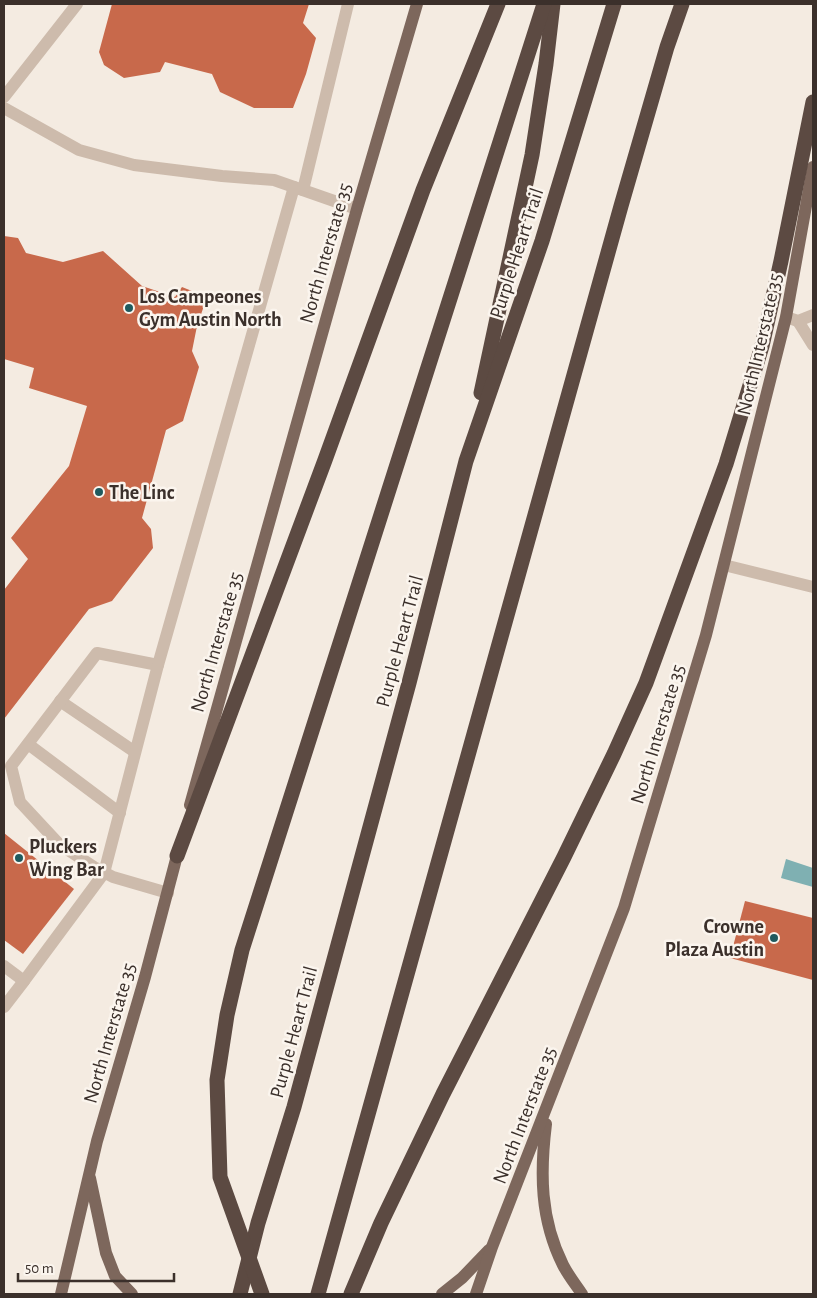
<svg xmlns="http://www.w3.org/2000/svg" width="817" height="1298" viewBox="0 0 817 1298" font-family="'Alegreya Sans',sans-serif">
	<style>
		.water { fill: #7fb0b2 }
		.building { fill: #c8694b }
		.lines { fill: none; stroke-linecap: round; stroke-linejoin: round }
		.minor { stroke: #cdbbac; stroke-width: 12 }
		.major { stroke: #7d675c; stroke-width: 12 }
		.highway { stroke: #5c4a42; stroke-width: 15 }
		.poi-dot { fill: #1f5a5e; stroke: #fbf5ee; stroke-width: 2 }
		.labels { text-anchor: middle; stroke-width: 5; stroke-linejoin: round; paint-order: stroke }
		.street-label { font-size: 20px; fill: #3b302b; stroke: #fbf5ee }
		.poi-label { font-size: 20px; font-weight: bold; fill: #3b302b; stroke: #fbf5ee; text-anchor: start }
	</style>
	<rect width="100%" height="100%" fill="#f4ebe1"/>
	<path class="water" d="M786 859 813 868V887L781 878Z"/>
	<g class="building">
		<path d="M112 4H309L303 23 316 38 306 74 293 108H254L220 92 212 74 165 62 160 72 124 78 104 65 99 52Z"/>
		<path d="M4 236 18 238 26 253 63 262 103 251 142 286 175 297 182 287 207 297 197 326 192 351 199 367 183 421 166 430 142 518 151 529 153 548 112 601 89 609 4 719V590L28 559 11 538 69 466 87 406 29 388 34 368 4 359Z"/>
		<path d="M4 833 74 889 23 954 4 940Z"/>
		<path d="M745 901 813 918V980L730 958Z"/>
	</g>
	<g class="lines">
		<g class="minor">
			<path d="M4 97 77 4"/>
			<path d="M4 108 79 150 134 165 222 176 274 180 357 209"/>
			<path d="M303 190 348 4"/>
			<path d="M786 317 798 321 813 315"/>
			<path d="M798 321 813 345"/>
			<path d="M724 565 813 587"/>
			<path d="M60 701 135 752"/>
			<path d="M28 744 120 813"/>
			<path d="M168 893 113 877 94 867 59 844 20 802 11 766 97 653 158 665 294 187"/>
			<path d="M4 966 24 981 104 873 158 665"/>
			<path d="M4 1007 24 981"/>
		</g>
		<g class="major">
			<path d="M190 805 357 209 417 4"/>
			<path d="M546 1124C540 1173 540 1219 563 1265 568 1275 576 1285 582 1294"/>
			<path d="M90 1178 106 1253 115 1276 132 1294"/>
			<path d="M61 1294 97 1141 145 977 179 848"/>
			<path d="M442 1294 462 1278 489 1250"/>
			<path d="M476 1294 492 1247 624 908 706 635 786 317 813 167"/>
		</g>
		<g class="highway">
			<path d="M481 393 532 155 546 64 553 4"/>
			<path d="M177 856 325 460 423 190 498 4"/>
			<path d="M240 1294 258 1223 294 1107 409 683 466 461 542 241 614 4"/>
			<path d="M262 1294 220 1177 217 1080 227 1015 242 950 544 4"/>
			<path d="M318 1294 621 206 667 47 682 4"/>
			<path d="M351 1294 381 1223 443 1094 564 857 614 754 646 683 726 464 762 346 781 261 813 102"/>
		</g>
	</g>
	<g class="poi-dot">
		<circle cx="129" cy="308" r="5"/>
		<circle cx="99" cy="492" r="5"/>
		<circle cx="19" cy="858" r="5"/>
		<circle cx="774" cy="938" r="5"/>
	</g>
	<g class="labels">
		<g class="street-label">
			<text transform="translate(325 253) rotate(-74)" y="7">North Interstate 35</text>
			<text transform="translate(516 253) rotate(-72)" y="7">Purple Heart Trail</text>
			<text transform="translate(759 344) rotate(-77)" y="7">North Interstate 35</text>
			<text transform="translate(399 641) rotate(-75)" y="7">Purple Heart Trail</text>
			<text transform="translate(216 642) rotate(-74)" y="7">North Interstate 35</text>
			<text transform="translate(657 734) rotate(-73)" y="7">North Interstate 35</text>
			<text transform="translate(293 1032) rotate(-75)" y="7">Purple Heart Trail</text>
			<text transform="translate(109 1033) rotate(-74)" y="7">North Interstate 35</text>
			<text transform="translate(524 1115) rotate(-69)" y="7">North Interstate 35</text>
		</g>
		<g class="poi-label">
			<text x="139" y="303">Los Campeones<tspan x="139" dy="23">Gym Austin North</tspan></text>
			<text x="109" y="499">The Linc</text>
			<text x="29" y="853">Pluckers<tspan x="29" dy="23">Wing Bar</tspan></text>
			<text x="764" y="933" text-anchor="end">Crowne<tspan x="764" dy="23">Plaza Austin</tspan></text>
		</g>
	</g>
	<rect width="817" height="1298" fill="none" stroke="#3b302b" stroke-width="10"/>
	<path d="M18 1273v8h156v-8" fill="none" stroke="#3b302b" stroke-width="2.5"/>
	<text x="25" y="1273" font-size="15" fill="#3b302b" stroke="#fbf5ee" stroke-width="4" paint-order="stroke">50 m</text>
</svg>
